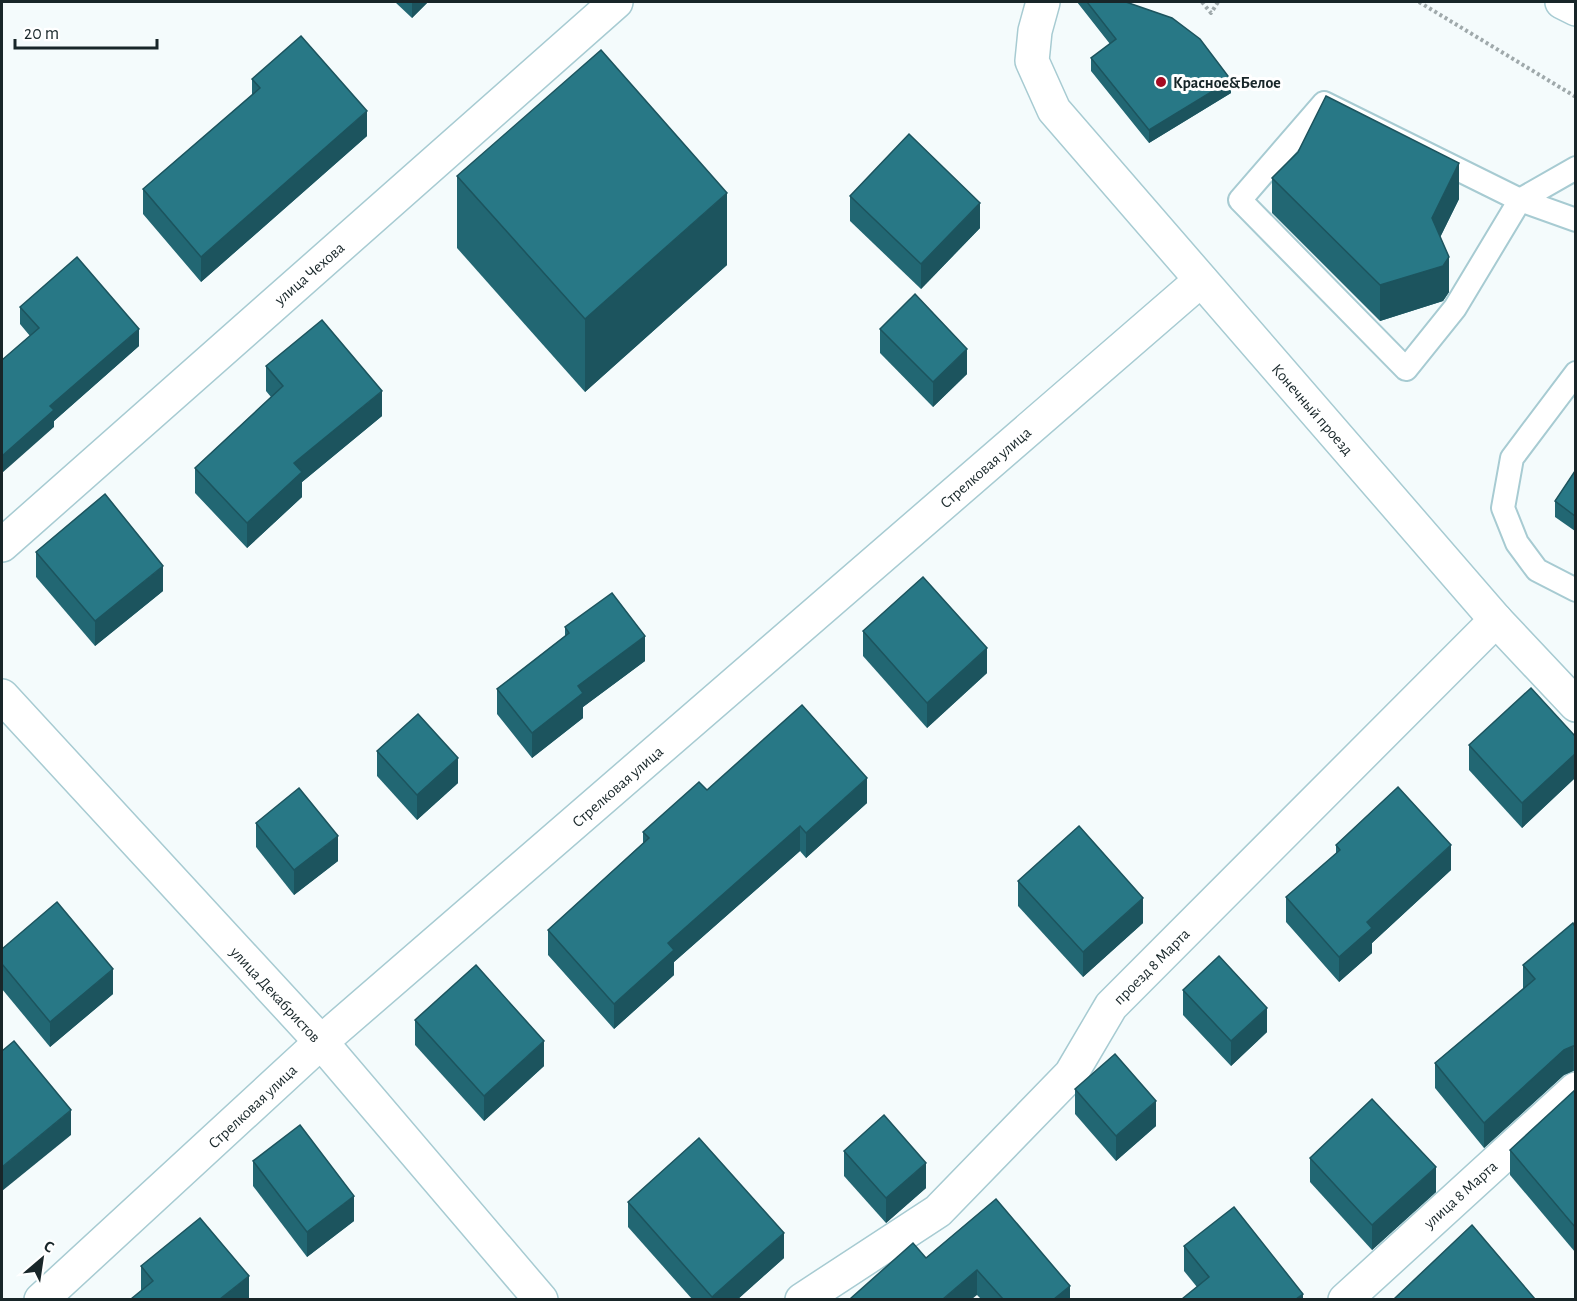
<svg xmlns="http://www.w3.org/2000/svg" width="1577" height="1301" viewBox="0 0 1577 1301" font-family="'Alegreya Sans',sans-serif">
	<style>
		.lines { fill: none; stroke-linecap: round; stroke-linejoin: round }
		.lane-casing { stroke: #a7cbd2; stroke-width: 26 }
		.street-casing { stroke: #a7cbd2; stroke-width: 36 }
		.primary-casing { stroke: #a7cbd2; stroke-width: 36 }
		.path { stroke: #9fa9ab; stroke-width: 4; stroke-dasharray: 3 3; stroke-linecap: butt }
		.lane { stroke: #fff; stroke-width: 22 }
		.street { stroke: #fff; stroke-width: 33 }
		.primary { stroke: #fff; stroke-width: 33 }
		.wall { fill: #226773 }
		.shaded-wall { fill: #1c545e }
		.building { fill: #287886; stroke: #1c545e; stroke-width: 1.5 }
		.poi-dot { fill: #a50b23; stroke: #fff; stroke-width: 2 }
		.labels { text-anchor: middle; stroke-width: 6; stroke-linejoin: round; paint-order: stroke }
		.poi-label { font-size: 16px; font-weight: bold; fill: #182629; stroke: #fff; text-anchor: start }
		.street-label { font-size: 16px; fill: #182629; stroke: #fff }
	</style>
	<rect width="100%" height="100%" fill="#f4fbfc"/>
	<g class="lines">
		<g class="lane-casing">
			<g id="lane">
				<path d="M1324 103 1520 200 1455 308 1406 369 1240 200Z"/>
				<path d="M1576 168 1520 200 1576 220"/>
				<path d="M1576 373 1512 458 1503 508 1517 543 1537 570 1576 590"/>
			</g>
		</g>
		<g class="street-casing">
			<g id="street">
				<path d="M1043 2 1035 31 1032 61 1054 110 1496 620 1576 705"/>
				<path d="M2 545 616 2"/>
				<path d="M2 696 321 1042 541 1300"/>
				<path d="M41 1300 321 1042 1201 280"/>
				<path d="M802 1300 938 1211 1071 1074 1111 1006 1496 620"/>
				<path d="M1345 1300 1576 1089"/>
			</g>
		</g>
		<g class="primary-casing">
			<path id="primary" d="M1562 2 1576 9"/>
		</g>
		<g class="path">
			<path d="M1202 2 1211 13 1218 2"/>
			<path d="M1419 2 1576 97"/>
		</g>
		<use href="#lane" class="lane"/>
		<use href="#street" class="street"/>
		<use href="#primary" class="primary"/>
	</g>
	<g class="wall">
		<path d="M395 2H428L412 18Z"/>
		<path d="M1077 2H1126L1231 93 1149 143 1091 71V58L1110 44Z"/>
		<path d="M252 79 367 136 201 282 143 214V189L252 95Z"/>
		<path d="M457 176 727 265 585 392 457 248Z"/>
		<path d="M1272 178 1459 199 1440 237 1449 292 1443 301 1380 321 1272 213Z"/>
		<path d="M850 196 980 228 921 289 850 221Z"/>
		<path d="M20 307 139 346 54 421V427L30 336 20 324Z"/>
		<path d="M880 329 967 374 933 407 880 353Z"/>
		<path d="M266 366 382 416 302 482V497L247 548 195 493V468L271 397 266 391Z"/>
		<path d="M1575 471V531L1555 517V501Z"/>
		<path d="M36 552 163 591 95 646 36 577Z"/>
		<path d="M565 627 645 661 583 707V718L532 758 497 714V689L565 636Z"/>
		<path d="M863 631 987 673 927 728 863 656Z"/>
		<path d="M1575 736V778L1522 828 1469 770V745Z"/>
		<path d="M377 751 458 783 417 820 377 776Z"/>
		<path d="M707 790 867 803 806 858 800 851 674 962V975L614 1029 548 955V930L643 843V832Z"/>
		<path d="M256 823 338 861 294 895 256 847Z"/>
		<path d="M1336 845 1451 870 1372 943V953L1339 982 1286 922V897L1336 854Z"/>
		<path d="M1018 881 1143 923 1083 977 1018 906Z"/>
		<path d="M1575 927V1071H1573L1564 1075 1484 1148 1435 1088V1063L1523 989V965Z"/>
		<path d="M2 949 113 994 50 1047 2 989Z"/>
		<path d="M1183 990 1267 1032 1231 1066 1183 1015Z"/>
		<path d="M415 1020 544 1066 484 1121 415 1045Z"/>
		<path d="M1075 1089 1156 1126 1116 1161 1075 1114Z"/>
		<path d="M1575 1090V1252L1510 1175V1150Z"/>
		<path d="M844 1151 926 1188 886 1223 844 1176Z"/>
		<path d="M1310 1158 1436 1192 1372 1250 1310 1182Z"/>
		<path d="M253 1161 354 1221 307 1257 253 1186Z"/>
		<path d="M996 1199 1070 1299H981L977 1295 926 1258Z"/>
		<path d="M628 1202 784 1258 738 1299H692L628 1227Z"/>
		<path d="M1184 1246 1303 1299 1197 1287 1184 1271Z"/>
		<path d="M141 1266 249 1299 141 1291Z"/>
	</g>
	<g class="shaded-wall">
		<path d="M412 2H428L412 18Z"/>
		<path d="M1231 80V93L1149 143V130Z"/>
		<path d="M367 111V136L201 282V257Z"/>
		<path d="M1459 163V199L1432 254V218Z"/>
		<path d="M727 193V265L585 392V319Z"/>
		<path d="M980 203V228L921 289V264Z"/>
		<path d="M1449 257V292L1443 301 1380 321V285Z"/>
		<path d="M139 329V346L54 421V427L2 473V456L50 406Z"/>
		<path d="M967 349V374L933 407V382Z"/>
		<path d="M382 391V416L302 482V497L247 548V523L294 463Z"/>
		<path d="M163 566V591L95 646V621Z"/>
		<path d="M645 636V661L583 707V718L532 758V733L578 686Z"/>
		<path d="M987 648V673L927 728V703Z"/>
		<path d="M1575 754V778L1522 828V803Z"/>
		<path d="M458 758V783L417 820V795Z"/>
		<path d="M867 778V803L806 858V833Z"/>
		<path d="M800 826V851L674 962V975L614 1029V1004L668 943Z"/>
		<path d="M338 836V861L294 895V870Z"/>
		<path d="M1451 845V870L1372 943V953L1339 982V957L1367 922Z"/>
		<path d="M1143 898V923L1083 977V952Z"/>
		<path d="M113 969V994L50 1047V1022Z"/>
		<path d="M1267 1008V1032L1231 1066V1041Z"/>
		<path d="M544 1041V1066L484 1121V1096Z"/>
		<path d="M1573 1046V1071L1564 1075 1484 1148V1123L1564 1050Z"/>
		<path d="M1156 1101V1126L1116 1161V1136Z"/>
		<path d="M71 1110V1135L2 1191V1167Z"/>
		<path d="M926 1163V1188L886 1223V1198Z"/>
		<path d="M1436 1167V1192L1372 1250V1225Z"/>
		<path d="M354 1196V1221L307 1257V1232Z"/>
		<path d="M784 1233V1258L738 1299H712V1297Z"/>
		<path d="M977 1270V1295L972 1299H943Z"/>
		<path d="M249 1276V1299H220Z"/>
		<path d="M1070 1286V1299H1054Z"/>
		<path d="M1303 1294V1299H1296Z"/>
	</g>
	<g class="building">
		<path d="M1087 2H1126L1172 18 1200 39 1231 80 1149 130 1091 58 1116 39Z"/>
		<path d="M301 36 367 111 201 257 143 189 260 88 252 79Z"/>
		<path d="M601 50 727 193 585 319 457 176Z"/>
		<path d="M1326 96 1459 163 1432 218 1449 257 1443 266 1380 285 1272 178 1298 152Z"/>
		<path d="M909 134 980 203 921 264 850 196Z"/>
		<path d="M77 257 139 329 50 406 54 410 2 456V360L39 328 20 307Z"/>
		<path d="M915 294 967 349 933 382 880 329Z"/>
		<path d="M322 320 382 391 294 463 302 472 247 523 195 468 283 386 266 366Z"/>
		<path d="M1575 471V516L1555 501Z"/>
		<path d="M105 494 163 566 95 621 36 552Z"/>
		<path d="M923 577 987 648 927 703 863 631Z"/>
		<path d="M612 593 645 636 578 686 583 693 532 733 497 689 569 633 565 627Z"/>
		<path d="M1531 688 1575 736V754L1522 803 1469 745Z"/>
		<path d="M802 705 867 778 806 833 800 826 668 943 674 950 614 1004 548 930 649 838 643 832 699 782 707 790Z"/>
		<path d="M418 714 458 758 417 795 377 751Z"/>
		<path d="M1398 787 1451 845 1367 922 1372 928 1339 957 1286 897 1340 850 1336 845Z"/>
		<path d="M299 788 338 836 294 870 256 823Z"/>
		<path d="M1079 826 1143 898 1083 952 1018 881Z"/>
		<path d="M57 902 113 969 50 1022 2 964V949Z"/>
		<path d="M1573 923 1575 927V1046H1573L1564 1050 1484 1123 1435 1063 1535 979 1523 965Z"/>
		<path d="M1219 956 1267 1008 1231 1041 1183 990Z"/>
		<path d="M476 965 544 1041 484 1096 415 1020Z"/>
		<path d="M14 1041 71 1110 2 1167V1051Z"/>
		<path d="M1115 1054 1156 1101 1116 1136 1075 1089Z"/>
		<path d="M1575 1090V1227L1510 1150Z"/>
		<path d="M1372 1099 1436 1167 1372 1225 1310 1158Z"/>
		<path d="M884 1115 926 1163 886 1198 844 1151Z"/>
		<path d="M300 1125 354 1196 307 1232 253 1161Z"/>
		<path d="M699 1138 784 1233 712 1297 628 1202Z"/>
		<path d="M996 1199 1070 1286 1054 1299H1003L977 1270 943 1299H850L913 1243 926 1258Z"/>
		<path d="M1234 1207 1303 1294 1296 1299H1182L1209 1277 1184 1246Z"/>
		<path d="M200 1218 249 1276 220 1299H131L153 1281 141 1266Z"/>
		<path d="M1472 1225 1535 1299H1394Z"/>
	</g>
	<circle class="poi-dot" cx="1161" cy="82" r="6"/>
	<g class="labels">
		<g class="poi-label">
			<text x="1173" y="88">Красное&amp;Белое</text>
		</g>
		<g class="street-label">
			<text transform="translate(309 273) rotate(-41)" y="6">улица Чехова</text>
			<text transform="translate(1313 409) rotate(49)" y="6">Конечный проезд</text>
			<text transform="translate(985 467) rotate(-41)" y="6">Стрелковая улица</text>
			<text transform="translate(617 786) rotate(-41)" y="6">Стрелковая улица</text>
			<text transform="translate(1151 966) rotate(-45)" y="6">проезд 8 Марта</text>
			<text transform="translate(276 994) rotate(47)" y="6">улица Декабристов</text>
			<text transform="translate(252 1106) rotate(-43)" y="6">Стрелковая улица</text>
			<text transform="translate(1460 1194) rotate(-42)" y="6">улица 8 Марта</text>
		</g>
	</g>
	<rect width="1577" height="1301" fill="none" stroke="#182629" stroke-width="6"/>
	<g transform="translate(42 1259) rotate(29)" stroke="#ffffff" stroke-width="4.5" paint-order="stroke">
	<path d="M0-4.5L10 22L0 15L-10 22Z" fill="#182629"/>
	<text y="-9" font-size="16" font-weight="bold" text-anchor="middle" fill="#182629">С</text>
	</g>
	<path d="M15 39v9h142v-9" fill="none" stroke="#182629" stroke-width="3"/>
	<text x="24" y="39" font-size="18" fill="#182629" stroke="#ffffff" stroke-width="4.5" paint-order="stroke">20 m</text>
</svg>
